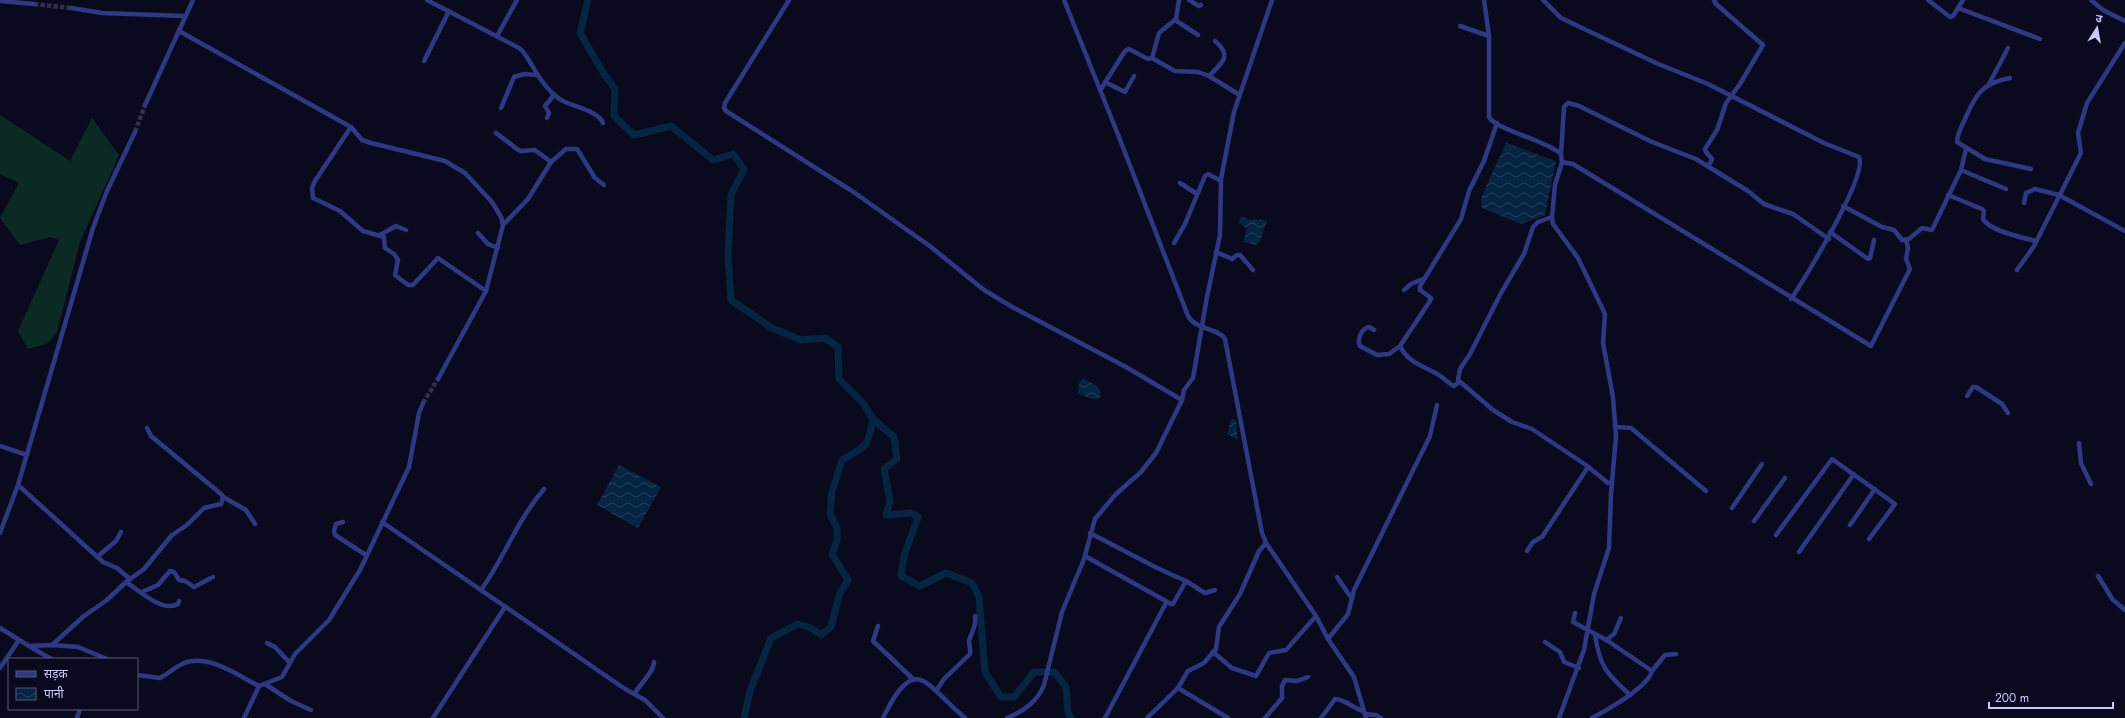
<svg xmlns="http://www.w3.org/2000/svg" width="2125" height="718" viewBox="0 0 2125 718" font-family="Jost,'Noto Sans Devanagari',sans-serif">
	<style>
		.grass { fill: #0c2a24 }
		.water { fill: url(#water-waves) }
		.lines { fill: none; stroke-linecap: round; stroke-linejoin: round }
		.river { stroke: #062542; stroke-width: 7 }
		.minor-tunnel { stroke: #30304c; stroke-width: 4.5; stroke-dasharray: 4.5 2; stroke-linecap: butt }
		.minor { stroke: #2f3983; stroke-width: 4.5 }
	</style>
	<defs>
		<pattern id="water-waves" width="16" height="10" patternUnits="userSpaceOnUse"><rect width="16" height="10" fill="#062542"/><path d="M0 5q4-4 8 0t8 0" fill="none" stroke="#29435e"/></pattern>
	</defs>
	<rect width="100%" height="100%" fill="#0a0a1f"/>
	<path class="grass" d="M0 115 70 161 92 118 119 155 80 242 57 332 48 343 28 349 18 331 59 240 50 237 20 245 0 218 19 183 0 174Z"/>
	<g class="water">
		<path d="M1506 143 1556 161 1545 215 1521 224 1482 208 1481 198Z"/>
		<path d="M1245 217 1249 220 1257 219V221L1260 219 1267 221 1260 241 1256 245 1244 242 1246 231 1248 229 1239 223 1240 218Z"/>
		<path d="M1083 378 1098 387 1101 393 1099 399H1091L1078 393 1079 384Z"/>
		<path d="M1233 419 1236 420 1238 440 1227 434 1231 420Z"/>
		<path d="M619 465 661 487 638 528 597 505Z"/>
	</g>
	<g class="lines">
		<g class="river">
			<path d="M588 0 580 33 604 74 615 89 614 116 634 135 671 126 713 160 733 154 744 169 731 195 728 255 731 300 772 328 801 340 825 338 838 347 839 379 864 404 873 419 894 437 897 459 884 469 890 501 886 515 912 513 918 517 904 556 901 576 920 586 946 573 972 583 979 597 985 672 1001 697H1014L1034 672H1054L1066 687 1068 713 1071 718"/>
			<path d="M744 718 750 691 771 638 798 624 811 628 821 635 831 627 839 595 848 580 832 554 837 541V528L830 514 832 492 842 460C867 446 868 447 873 419"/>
		</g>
		<g class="minor-tunnel">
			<path d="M34 4 71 8"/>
			<path d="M135 132 145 105"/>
			<path d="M423 403 438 379"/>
		</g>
		<g class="minor">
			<path d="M427 0 519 48C526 53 528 60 533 67 539 78 549 91 558 98 570 107 597 109 603 123"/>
			<path d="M789 0 725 103 724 108 726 111 855 193 931 247 984 290 1014 308 1126 367 1182 400"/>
			<path d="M1064 0 1119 137 1188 316C1197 331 1217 327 1225 339L1262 533 1266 543 1316 616 1328 639 1354 677 1366 718"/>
			<path d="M1189 0 1199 6 1201 5"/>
			<path d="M1484 0 1489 36V117C1496 130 1546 140 1561 154L1562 162 1555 185 1552 217 1553 224 1578 258 1605 314 1603 343 1613 397 1616 436 1611 494 1609 548 1594 594 1584 650 1559 718"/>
			<path d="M1543 0 1561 18 1656 63 1708 84 1824 143 1859 157C1868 175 1805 279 1791 299"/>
			<path d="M1928 0 1950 17 1953 16 1963 0"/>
			<path d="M2091 0 2103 10 2125 21"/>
			<path d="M0 1 34 4"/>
			<path d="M71 8 102 13 185 16"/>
			<path d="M1958 8 2040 39"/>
			<path d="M1175 20 1198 35"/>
			<path d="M1460 26 1489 36"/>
			<path d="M179 31 351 127 362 140 371 143 445 161 465 173 492 202 501 217 503 225 486 291 438 379"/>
			<path d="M497 36 517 0"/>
			<path d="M1152 58 1159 33 1176 19 1179 0"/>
			<path d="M424 61 449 11"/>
			<path d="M1209 76C1222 63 1233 56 1215 41"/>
			<path d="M2010 78C1982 83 1976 94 1965 119 1962 126 1957 134 1957 142L1985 159 2031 169"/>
			<path d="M1105 82 1125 92 1134 76"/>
			<path d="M1989 84 2008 48"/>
			<path d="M1101 89 1125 51 1129 49 1148 59 1152 58 1175 71 1198 72 1209 76 1238 94"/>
			<path d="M145 105 193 0"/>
			<path d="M501 108 514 77 524 74 538 75"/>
			<path d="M547 118 549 113 545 106 554 95"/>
			<path d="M351 127 315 181 312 188 313 198 340 211 363 231 384 237 385 248 394 254 398 260 395 275 408 285H413L438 258 486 291"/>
			<path d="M496 133 517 149 521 151 535 150 551 162 528 199 503 225"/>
			<path d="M1561 154 1564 107 1568 103 1579 106 1652 142 1696 159 1748 191 1764 204 1793 214 1829 239"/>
			<path d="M551 162 566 149H577L595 178 604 185"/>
			<path d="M1562 162 1573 164 1871 346 1910 269 1906 259 1908 248 1906 240"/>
			<path d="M1708 167 1712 159 1706 152 1705 149 1717 130 1726 103 1740 84 1763 45 1716 4 1714 0"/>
			<path d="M1961 170 2006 189"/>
			<path d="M1180 183 1197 194"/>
			<path d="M1948 195 1982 209 1984 211 1983 219C1990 231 2023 238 2036 241"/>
			<path d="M2024 203 2026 193 2035 189 2059 195 2125 231"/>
			<path d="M1843 206 1882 227 1894 230 1902 240 1909 239 1922 228 1932 230 1961 170 1966 149"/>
			<path d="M1552 217 1538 222 1533 227 1524 254 1501 293 1470 354 1460 369 1458 380 1493 410 1512 422 1532 429 1586 465 1608 483 1612 482"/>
			<path d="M1830 232 1868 259 1870 258 1874 240"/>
			<path d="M478 233 488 244 498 248"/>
			<path d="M380 235 396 226 406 230"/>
			<path d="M1174 243 1185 224 1205 176 1208 174 1221 181"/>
			<path d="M1216 252 1232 259 1237 255H1240L1253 270"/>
			<path d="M2017 270 2034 246 2081 153 2078 133 2087 103 2125 43"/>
			<path d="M1404 290 1411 284 1423 279"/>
			<path d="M1374 330 1369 327C1361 329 1357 339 1360 346L1377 355 1389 354 1400 346 1430 301 1431 298 1420 290V286L1461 219 1469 191 1484 161 1497 123"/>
			<path d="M1400 346C1408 363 1424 366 1439 375 1444 378 1448 383 1454 386L1459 382"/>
			<path d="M1967 396 1973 387H1976L2002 404 2008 413"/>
			<path d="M1616 427 1631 428 1706 491"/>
			<path d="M2079 443 2081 463 2091 484"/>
			<path d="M0 446 27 455"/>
			<path d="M18 485 103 562 117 568 130 579"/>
			<path d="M223 497 246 510 255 524"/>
			<path d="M1732 508 1762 464"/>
			<path d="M1754 521 1785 478"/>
			<path d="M343 522 336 524 334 531 335 535 366 555"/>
			<path d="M382 522 625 689 645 700 663 718"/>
			<path d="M1850 525 1875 489"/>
			<path d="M0 533 18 485 93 228 107 191 135 132"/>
			<path d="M1090 533 1157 568 1186 581 1205 593 1215 590"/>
			<path d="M1776 535 1832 459 1895 504 1869 539"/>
			<path d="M1527 551 1533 542 1542 537 1588 467"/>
			<path d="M1799 552 1854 474"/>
			<path d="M1085 556 1171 604H1173L1186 581"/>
			<path d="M97 557 116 541 121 532"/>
			<path d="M2098 576 2113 600 2125 610"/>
			<path d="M1337 577 1352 599"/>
			<path d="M126 582C139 590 162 613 178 604L179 601"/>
			<path d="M481 590C504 558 518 519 544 489"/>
			<path d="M142 592 158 585 170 571 174 572 179 580 185 581 194 587 213 577"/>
			<path d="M1575 613 1573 622 1608 641 1652 671C1648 687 1607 710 1592 718"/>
			<path d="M878 626 873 641 913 679"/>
			<path d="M0 628 29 646 52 645 78 647 107 659"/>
			<path d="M1595 635C1600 667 1606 673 1630 695"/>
			<path d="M1328 639 1348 614 1354 590 1430 436 1437 405"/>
			<path d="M1606 640 1614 634 1621 618"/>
			<path d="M1545 642 1560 652 1564 662 1579 668"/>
			<path d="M267 643 275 647 290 663"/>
			<path d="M52 645 84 616 107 600 126 582 144 569 172 535 187 525 204 508 221 504 223 497 221 494 151 436 147 428"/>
			<path d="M29 646 51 659"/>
			<path d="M1213 652 1232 668 1256 676 1269 653 1286 650 1316 616"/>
			<path d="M0 668 19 640"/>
			<path d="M1652 671 1665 655 1676 654"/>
			<path d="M137 675 160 678C168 674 175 667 184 663 210 654 237 675 259 686"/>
			<path d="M265 684 291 701 311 710"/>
			<path d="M1178 688 1228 718"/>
			<path d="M936 691 944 679 970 654C971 649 969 646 969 641 971 632 977 627 975 616"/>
			<path d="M635 693C640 684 654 672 654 662"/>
			<path d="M1365 714 1376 715 1381 718"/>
			<path d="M77 718 80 709"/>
			<path d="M244 718 259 686 282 677 295 654 329 620 360 570 409 467 419 413 423 403"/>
			<path d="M433 718 505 607"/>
			<path d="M883 718C916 650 926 686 965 718"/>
			<path d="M1007 718C1024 711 1037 702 1044 685L1062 612 1084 559 1095 519 1116 494 1141 472 1156 453 1182 400 1184 390 1193 378 1207 297 1220 235 1221 179 1234 112 1272 0"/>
			<path d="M1105 718 1166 603"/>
			<path d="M1147 718 1178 688 1188 671 1204 663 1216 649 1219 627 1240 594 1259 551 1266 543"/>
			<path d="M1265 718 1282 698V686L1285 680 1297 681 1308 677"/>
			<path d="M1321 718 1335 699C1345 699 1354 709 1363 711"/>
		</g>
	</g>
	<rect x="8" y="658" width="130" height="52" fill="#0a0a1f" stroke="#565779"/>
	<rect x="16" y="671" width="20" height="6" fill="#2f3983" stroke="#565779"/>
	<text x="44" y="678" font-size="12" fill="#c8caff">सड़क</text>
	<rect x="16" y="688" width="20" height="12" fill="url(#water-waves)" stroke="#565779"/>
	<text x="44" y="698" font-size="12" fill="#c8caff">पानी</text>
	<g transform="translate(2097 28) rotate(11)" stroke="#0a0a1f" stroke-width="3" paint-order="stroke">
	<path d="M0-3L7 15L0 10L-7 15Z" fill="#c8caff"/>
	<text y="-6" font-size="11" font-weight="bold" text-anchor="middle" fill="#c8caff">उ</text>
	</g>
	<path d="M1989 702v6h124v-6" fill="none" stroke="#c8caff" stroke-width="2"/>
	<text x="1995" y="702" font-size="12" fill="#c8caff" stroke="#0a0a1f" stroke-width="3" paint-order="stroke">200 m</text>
</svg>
